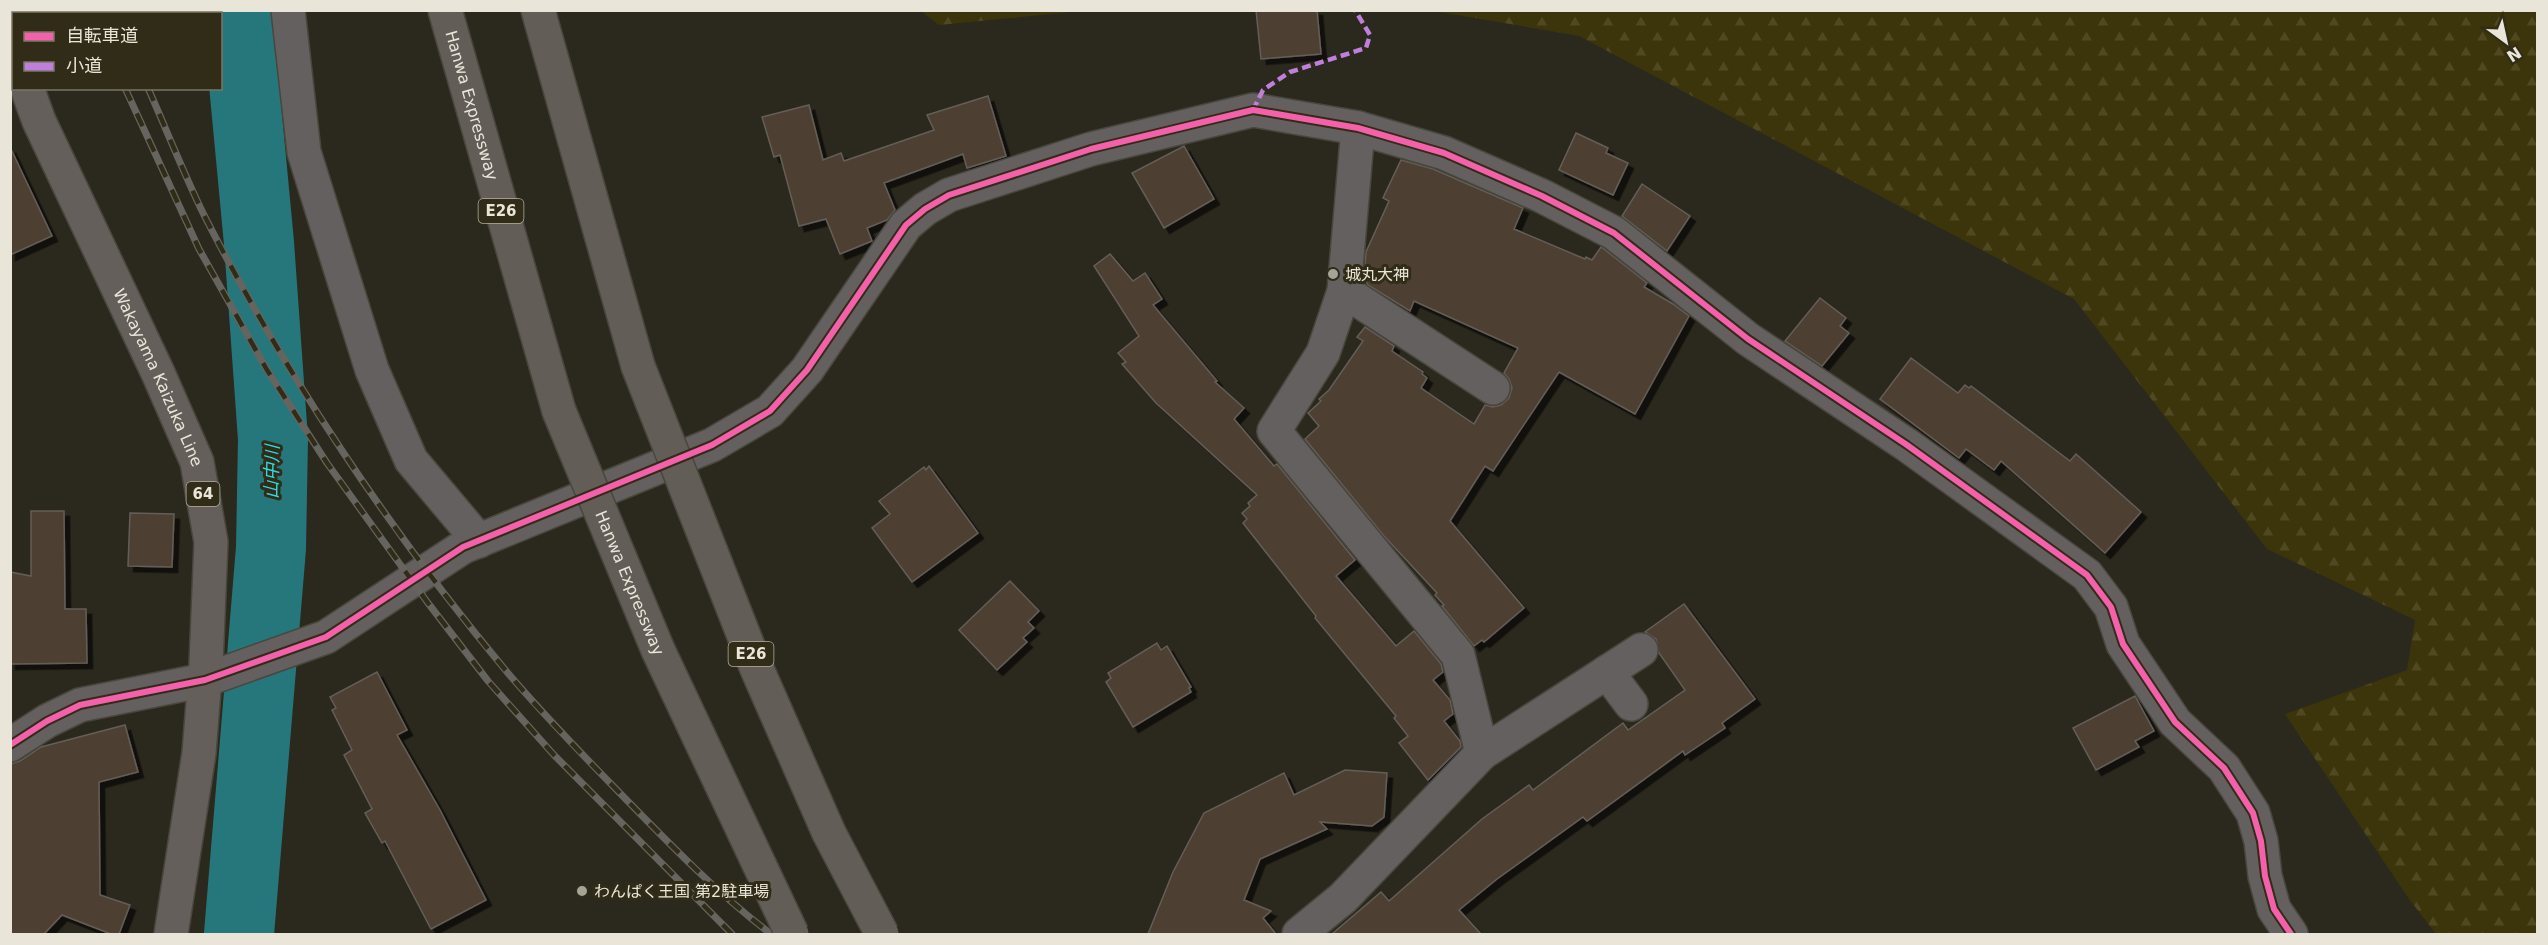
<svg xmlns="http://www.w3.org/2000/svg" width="2548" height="945" viewBox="0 0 2548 945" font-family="'DejaVu Sans','Noto Sans JP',sans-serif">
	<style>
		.forest { fill: url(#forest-firs) }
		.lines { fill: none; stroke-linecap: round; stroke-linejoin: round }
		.river { stroke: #26777b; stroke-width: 70 }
		.building { fill: #4d3f33; stroke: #645e58; stroke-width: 1.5; filter: url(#shadow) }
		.minor-casing { stroke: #49463d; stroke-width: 36 }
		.major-casing { stroke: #49463d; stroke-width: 36 }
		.highway-casing { stroke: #49463d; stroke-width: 36 }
		.minor { stroke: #64605f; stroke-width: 33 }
		.major { stroke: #645f5b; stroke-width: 33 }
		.highway { stroke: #625d57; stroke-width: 33 }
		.rail-casing { stroke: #66645e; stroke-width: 7 }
		.rail { stroke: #312c18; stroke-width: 4.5; stroke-dasharray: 14; stroke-linecap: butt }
		.highway-bridge-casing { stroke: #49463d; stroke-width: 36; stroke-linecap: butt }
		.highway-bridge { stroke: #625d57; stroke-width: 33 }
		.quiet { stroke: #c07fdc; stroke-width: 4.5; stroke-dasharray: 9 4.5; stroke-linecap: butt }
		.cycleway-casing { stroke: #312c18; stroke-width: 10 }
		.cycleway { stroke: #f560ab; stroke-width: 6 }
		.poi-dot { fill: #a6a498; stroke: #312c18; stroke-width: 2 }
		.labels { text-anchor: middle; stroke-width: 6; stroke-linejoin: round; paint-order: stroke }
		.shield { fill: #312c18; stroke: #b2ae9f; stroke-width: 1.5 }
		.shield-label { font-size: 15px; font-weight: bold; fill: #e9e6d9 }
		.street-label { font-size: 16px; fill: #e9e6d9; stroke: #312c18 }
		.poi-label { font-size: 16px; fill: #e9e6d9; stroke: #312c18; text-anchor: start }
		.water-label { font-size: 18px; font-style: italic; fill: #2cdbe5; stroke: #312c18 }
	</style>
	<defs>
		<pattern id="forest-firs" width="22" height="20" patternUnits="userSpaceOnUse" patternTransform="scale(1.5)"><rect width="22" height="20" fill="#3c340a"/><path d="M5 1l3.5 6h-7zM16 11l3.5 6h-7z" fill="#4f4821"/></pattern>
		<filter id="shadow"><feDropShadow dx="5.5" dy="5.5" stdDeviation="0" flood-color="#0009"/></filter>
	</defs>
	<rect width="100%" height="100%" fill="#2b281e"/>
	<g class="forest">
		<path d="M921 11V10L1081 11 939 25Z"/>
		<path d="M1434 11H2537V934H2436L2409 899 2285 714 2407 670 2415 620 2267 549 2074 299 1579 36Z"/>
	</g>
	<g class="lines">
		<path class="river" d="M237 10 259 243 273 439 271 548 239 934"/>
	</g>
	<g class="building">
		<path d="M1256 10H1317L1321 54 1261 59Z"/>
		<path d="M988 96 1006 156 967 168 963 154 884 183 895 210 887 220 867 228 872 241 840 254 826 219 799 226 780 155 774 157 762 117 809 105 823 160 841 153 844 161 934 130 927 115Z"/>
		<path d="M1576 133 1608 148 1606 153 1628 163 1613 195 1559 170Z"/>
		<path d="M1184 146 1214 199 1164 228 1132 173Z"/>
		<path d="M10 147 52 236 10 255Z"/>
		<path d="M1401 160 1433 169 1523 208 1514 229 1585 259 1586 257 1592 260 1601 247 1604 249 1647 283 1644 287 1673 304 1689 316 1635 414 1559 372 1493 471 1485 466 1450 521 1524 608 1484 642 1482 640 1474 646 1442 606 1444 605 1435 595 1437 593 1384 536 1305 439 1319 426 1308 413 1321 401 1319 399 1329 390 1363 341 1357 337 1365 327 1394 346 1392 351 1423 372 1422 374 1427 378 1421 388 1474 424 1485 405 1493 407 1501 405 1509 398 1512 388 1509 379 1504 373 1518 348 1414 301 1410 311 1368 285 1364 278 1366 252 1389 201 1383 198Z"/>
		<path d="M1642 184 1690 216 1667 251 1622 216Z"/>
		<path d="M1110 254 1133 281 1145 273 1162 299 1153 305 1217 381 1215 382 1244 408 1234 419 1274 466 1277 464 1355 560 1336 576 1396 646 1414 631 1441 664 1443 672 1433 680 1450 700 1453 714 1444 721 1460 741 1461 747 1428 780 1399 743 1408 736 1394 718 1396 716 1315 618 1316 616 1243 523 1247 519 1242 513 1250 506 1248 503 1257 495 1156 403 1122 364 1126 362 1118 353 1139 336 1094 266Z"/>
		<path d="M1820 298 1846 318 1840 326 1849 333 1822 366 1785 341Z"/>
		<path d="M1911 358 1958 393 1965 385 1969 388 1971 386 2070 461 2076 454 2141 512 2105 553 2001 461 1994 470 1966 449 1959 458 1880 399Z"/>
		<path d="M929 466 978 533 912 582 872 528 890 514 879 501 924 467 926 470Z"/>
		<path d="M31 511H64L65 609H86L87 663 10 664V572L31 576Z"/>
		<path d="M130 513 174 514 172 567 128 566Z"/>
		<path d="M1010 581 1039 611 1028 622 1034 628 1023 638 1027 642 997 670 959 630Z"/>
		<path d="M1684 604 1755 699 1722 723 1725 728 1685 755 1683 751 1587 821 1583 817 1497 879 1459 910 1481 934H1332L1381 892 1389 901 1482 819 1529 785 1533 790 1623 723 1628 730 1685 690 1659 653 1656 639 1645 632Z"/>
		<path d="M1157 643 1161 650 1167 646 1191 687 1189 688 1191 692 1133 727 1106 682 1111 678 1108 673Z"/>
		<path d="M377 672 407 730 397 735 440 810 486 900 431 929 385 841 382 843 365 813 372 809 344 755 352 750 332 710 336 708 330 697Z"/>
		<path d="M2135 696 2154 731 2135 741 2139 747 2096 770 2073 728Z"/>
		<path d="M125 725 138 772 99 782 100 895 130 905 119 934H111L62 915 44 934H10V764L20 761 41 747Z"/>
		<path d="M1345 770 1387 773 1384 817 1372 826 1320 822 1327 829 1260 859 1244 900 1271 911 1263 918 1276 934H1148L1173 872 1204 813 1284 773 1294 795Z"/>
	</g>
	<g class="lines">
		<g class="minor-casing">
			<g id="minor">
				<path d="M288 10 304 152 372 370 411 460 479 541"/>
				<path d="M1344 291 1493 388"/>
				<path d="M1607 672 1631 704"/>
				<path d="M10 745 47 721 80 705 205 680 326 637 463 547 712 445 770 411 807 370 906 225 925 209 949 195 1091 149 1253 110 1358 128 1444 153 1542 196 1614 233 1748 339 1907 445 2087 575 2111 607 2123 644 2175 722 2224 768 2253 813 2261 841 2265 876 2274 909 2291 934"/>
				<path d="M1482 753 1641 650"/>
				<path d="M1299 934 1343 898 1482 753 1458 655 1274 431 1323 353 1344 291 1358 128"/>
			</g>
		</g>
		<g class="major-casing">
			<g id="major">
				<path d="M10 45 14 53"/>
				<path id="s1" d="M27 88 39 121 158 373 197 462 211 542 206 665 199 753 171 934"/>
			</g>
		</g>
		<g class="highway-casing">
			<g id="highway">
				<path id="s2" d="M445 10 559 411"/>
				<path d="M538 10 638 366"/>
			</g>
		</g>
		<use href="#minor" class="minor"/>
		<use href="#major" class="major"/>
		<use href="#highway" class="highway"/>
		<g class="rail-casing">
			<g id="rail">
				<path d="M91 10 92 14"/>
				<path d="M116 10 117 14"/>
				<path d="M125 88 199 249 267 370 327 463 428 603 488 681 554 755 732 934"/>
				<path d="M148 88C167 131 184 174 204 215 286 376 391 533 507 672 540 711 576 748 612 785 663 837 713 890 771 934"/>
			</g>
		</g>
		<use href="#rail" class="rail"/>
		<g class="highway-bridge-casing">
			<g id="highway-bridge">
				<path d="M638 366 757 669 829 833 882 934"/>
				<path id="s3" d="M559 411 658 650 792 934"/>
			</g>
		</g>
		<use href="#highway-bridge" class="highway-bridge"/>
		<path class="quiet" d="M1253 110 1263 90 1290 72 1366 48 1370 35 1355 10"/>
		<g class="cycleway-casing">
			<path id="cycleway" d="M10 745 47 721 80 705 205 680 326 637 463 547 712 445 770 411 807 370 906 225 925 209 949 195 1091 149 1253 110 1358 128 1444 153 1542 196 1614 233 1748 339 1907 445 2087 575 2111 607 2123 644 2175 722 2224 768 2253 813 2261 841 2265 876 2274 909 2291 934"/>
		</g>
		<use href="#cycleway" class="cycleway"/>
	</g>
	<g class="poi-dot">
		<circle cx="1333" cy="274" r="6"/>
		<circle cx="582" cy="891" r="6"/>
	</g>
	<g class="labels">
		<g class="shield">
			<rect x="478.5" y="199" width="45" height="24" rx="4.5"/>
			<rect x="186.5" y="482" width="33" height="24" rx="4.5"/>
			<rect x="728.5" y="642" width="45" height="24" rx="4.5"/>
		</g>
		<g class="shield-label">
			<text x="501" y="216">E26</text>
			<text x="203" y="499">64</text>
			<text x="751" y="659">E26</text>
		</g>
		<g class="street-label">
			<text dy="6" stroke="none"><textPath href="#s2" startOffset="99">Hanwa Expressway</textPath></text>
			<text dy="6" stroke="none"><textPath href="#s1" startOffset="318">Wakayama Kaizuka Line</textPath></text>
			<text dy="6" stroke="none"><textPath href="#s3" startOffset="186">Hanwa Expressway</textPath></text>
		</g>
		<g class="poi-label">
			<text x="1345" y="280">城丸大神</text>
			<text x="594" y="897">わんぱく王国 第2駐車場</text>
		</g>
		<g class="water-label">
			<text transform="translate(272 472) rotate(-89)" y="6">山中川</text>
		</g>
	</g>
	<rect width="2548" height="945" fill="none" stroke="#e9e6d9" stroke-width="24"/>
	<rect x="12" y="12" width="210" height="78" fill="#312c18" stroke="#7b7665" stroke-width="1.5"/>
	<rect x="24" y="32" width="30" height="9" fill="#f560ab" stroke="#7b7665" stroke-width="1.5"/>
	<text x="66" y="42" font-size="18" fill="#e9e6d9">自転車道</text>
	<rect x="24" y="62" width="30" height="9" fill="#c07fdc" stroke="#7b7665" stroke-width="1.5"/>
	<text x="66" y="72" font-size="18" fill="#e9e6d9">小道</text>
	<g transform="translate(2506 42) rotate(147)" stroke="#312c18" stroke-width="4.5" paint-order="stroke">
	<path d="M0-4.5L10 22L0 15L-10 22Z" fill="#e9e6d9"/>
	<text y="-9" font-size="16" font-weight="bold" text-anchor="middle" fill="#e9e6d9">N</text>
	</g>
</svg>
